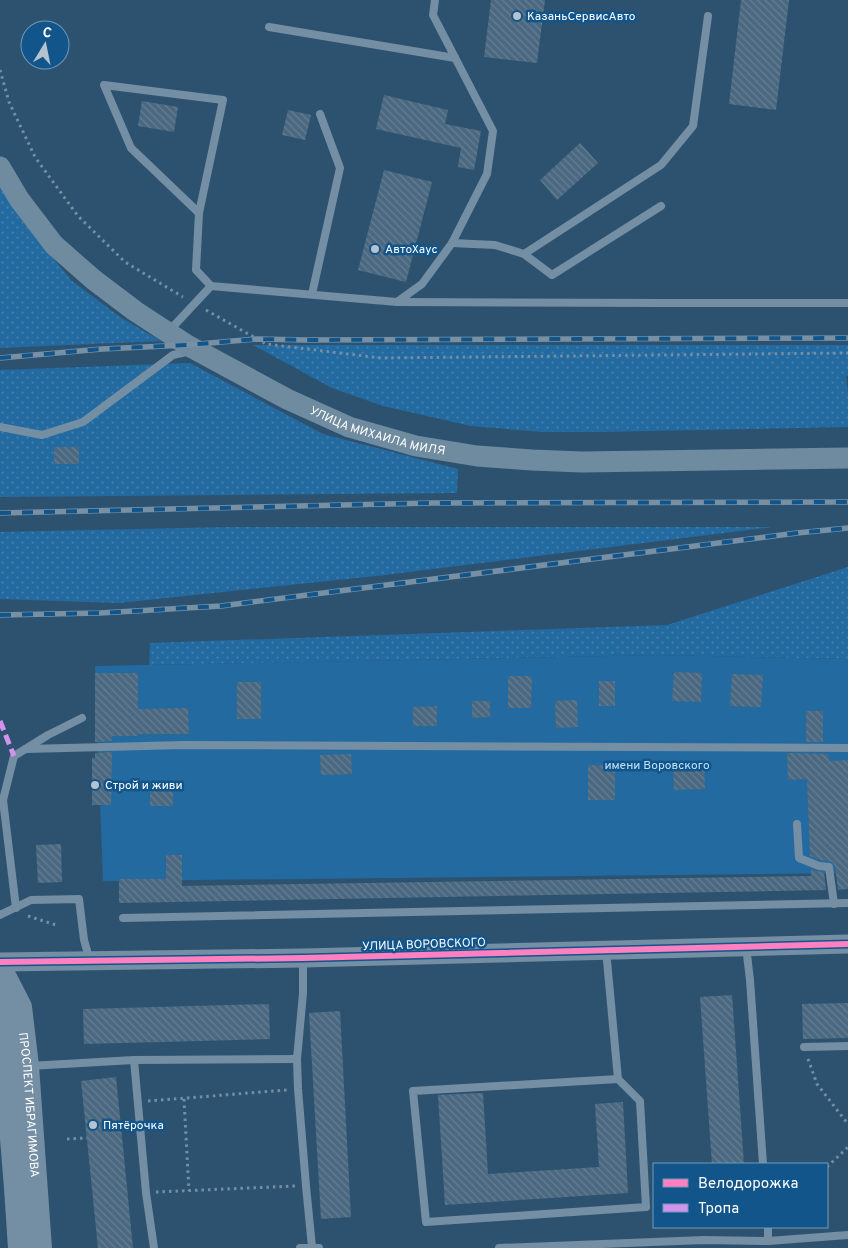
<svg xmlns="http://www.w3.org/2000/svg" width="848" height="1248" viewBox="0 0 848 1248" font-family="Overpass,sans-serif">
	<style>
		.grass { fill: url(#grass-dots) }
		.green { fill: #236aa0 }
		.building { fill: url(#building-back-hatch) }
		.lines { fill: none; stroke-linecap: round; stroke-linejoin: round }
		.path { stroke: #748ea4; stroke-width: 3; stroke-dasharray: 2.5 4; stroke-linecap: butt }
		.service { stroke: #748ea4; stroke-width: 8 }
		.tertiary { stroke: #748ea4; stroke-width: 19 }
		.secondary { stroke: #6f8ba0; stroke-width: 21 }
		.primary { stroke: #748ea3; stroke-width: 24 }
		.rail-casing { stroke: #7790a4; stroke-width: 5.5 }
		.rail { stroke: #12558b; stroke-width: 4; stroke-dasharray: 11; stroke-linecap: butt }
		.quiet { stroke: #d193ec; stroke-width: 5; stroke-dasharray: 10 5; stroke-linecap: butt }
		.cycleway-casing { stroke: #12558b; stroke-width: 9 }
		.cycleway { stroke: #ff80c0; stroke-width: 6 }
		.poi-dot { fill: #b6c2cd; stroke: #12558b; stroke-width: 2 }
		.labels { text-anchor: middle; stroke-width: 5; stroke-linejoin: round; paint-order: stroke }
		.poi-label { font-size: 12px; fill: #fff; stroke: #12558b; text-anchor: start }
		.street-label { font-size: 12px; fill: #fff; stroke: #12558b }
		.park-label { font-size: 12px; fill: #c0e2fc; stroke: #12558b }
	</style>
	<defs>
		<pattern id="grass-dots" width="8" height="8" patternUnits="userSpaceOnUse" patternTransform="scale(1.25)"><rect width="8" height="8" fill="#236aa0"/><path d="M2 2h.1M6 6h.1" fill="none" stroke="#4480ae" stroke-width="1.8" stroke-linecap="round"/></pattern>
		<pattern id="building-back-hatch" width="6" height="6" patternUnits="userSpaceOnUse" patternTransform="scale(1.25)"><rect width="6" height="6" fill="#4a6880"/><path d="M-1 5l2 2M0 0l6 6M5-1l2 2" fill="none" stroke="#657f93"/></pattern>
	</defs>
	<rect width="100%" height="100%" fill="#2d5270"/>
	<g class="grass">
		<path d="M0 188 21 219 71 280 120 317 161 341 0 348Z"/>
		<path d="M253 345H848V376H846L848 392V427L598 432H542L471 426 383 406 332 388Z"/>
		<path d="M190 363 323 434 458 469 457 493 0 497V370Z"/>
		<path d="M229 527H772L385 575 119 603 0 599V532Z"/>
		<path d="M848 567V659L659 655 149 665 150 643 667 625Z"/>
	</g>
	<path class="green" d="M659 655 848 659V873L103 881 95 666Z"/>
	<g class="building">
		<path d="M491 0H545L537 63 484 57Z"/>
		<path d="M741 0H789L776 110 729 104Z"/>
		<path d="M384 95 448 110 445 124 481 131 474 170 458 167 461 148 376 129Z"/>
		<path d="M142 101 178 107 174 132 138 126Z"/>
		<path d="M288 110 311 115 305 140 282 135Z"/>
		<path d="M580 143 598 163 557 200 540 180Z"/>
		<path d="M384 170 432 182 406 282 358 270Z"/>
		<rect x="54" y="447" width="25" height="17"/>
		<path d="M674 672 702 673 701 702 672 701Z"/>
		<path d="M95 673H138V709L188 708 189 734H138V736H112V741L95 742Z"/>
		<path d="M732 674 763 675 761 707 730 706Z"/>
		<path d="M508 676H532L531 708H508Z"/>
		<rect x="599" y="681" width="16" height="25"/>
		<rect x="237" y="682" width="24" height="37"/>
		<path d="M577 700 578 727 556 728 555 701Z"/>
		<path d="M472 701H490V717L472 718Z"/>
		<path d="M437 706V726H413V707Z"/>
		<rect x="806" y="711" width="17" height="31"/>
		<path d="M112 752 111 805H92V758H95V753Z"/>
		<path d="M787 753 828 754 829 761 848 760V889L838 890 835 866 832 862 820 860 810 856 807 779 788 780Z"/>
		<path d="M351 754 352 774 321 775 320 755Z"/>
		<path d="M704 761 705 789 674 790 673 762Z"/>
		<path d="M588 765 615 766V800H588Z"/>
		<rect x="150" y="786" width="23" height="20"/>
		<path d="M61 844 62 882 38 883 36 845Z"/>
		<path d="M166 855H182V886L811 876V869L817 871 824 872 826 890 119 903V879H166Z"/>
		<path d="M732 995 744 1164H712L700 997Z"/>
		<path d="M848 1003V1038L803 1039 802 1004Z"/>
		<path d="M269 1004 270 1039 84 1044 83 1009Z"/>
		<path d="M340 1011 351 1217 321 1219 309 1013Z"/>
		<path d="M116 1077 133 1248H98L81 1081Z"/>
		<path d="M483 1093 488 1174 599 1167 595 1104 623 1102 628 1193 445 1205 438 1095Z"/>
	</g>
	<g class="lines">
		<g class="path">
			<path d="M0 70 9 102 35 157 78 216 125 262 183 297"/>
			<path d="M206 310 266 344 381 358 848 353"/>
			<path d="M28 916 56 925"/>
			<path d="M808 1059 817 1084 848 1124"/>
			<path d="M184 1099 189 1191"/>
			<path d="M148 1101 287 1090"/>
			<path d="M67 1139 87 1138"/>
			<path d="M827 1167 848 1147"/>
			<path d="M156 1192 295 1186"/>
		</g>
		<g class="service">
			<path d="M269 27 455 58"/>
			<path d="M199 213 223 100 104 85 131 148 199 213 196 270 211 286 397 302 422 284 452 243 487 174 493 131 433 15 435 0"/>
			<path d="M452 243 495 245 524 254 661 165 693 126 708 16"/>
			<path d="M524 254 552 275 661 206"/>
			<path d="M312 294 340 168 320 114"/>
			<path d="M397 302 663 303H848"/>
			<path d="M169 331 211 286"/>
			<path d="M0 427 42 435 83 422 173 355 190 351"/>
			<path d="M26 749 184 745 848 748"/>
			<path d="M797 824 799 858 819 866 829 867 834 904"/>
			<path d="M16 908 3 800 14 756 48 735 82 718"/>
			<path d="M0 915 31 900 79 899 84 940 90 961"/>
			<path d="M123 918 848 903"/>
			<path d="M746 946 750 980 763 1164"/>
			<path d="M606 950 618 1079 640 1101 646 1207 426 1222 413 1091 618 1079"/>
			<path d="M303 958V993L297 1059 298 1089 306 1186 312 1247"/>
			<path d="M804 1047 848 1046"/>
			<path d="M134 1060 146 1193 154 1248"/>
			<path d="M29 1066 134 1060 297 1059"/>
			<path d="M768 1227V1241"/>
			<path d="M300 1248H319"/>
			<path d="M499 1248 704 1240 768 1241 848 1235"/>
		</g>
		<path class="tertiary" d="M0 962 303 958 848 944"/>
		<path class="secondary" id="s1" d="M0 167 19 199 54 245 94 280 135 311 187 345 261 385 287 399 349 427 416 446 477 456 532 460 582 462 848 458"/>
		<g class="primary">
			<path id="s2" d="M0 968 20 1007 27 1066 40 1248"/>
			<path d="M0 989 16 1188 20 1248"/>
		</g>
		<g class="rail-casing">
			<g id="rail">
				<path d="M0 358 102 349 187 345 257 339 306 340 848 338"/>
				<path d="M0 513 432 503 848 502"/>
				<path d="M0 615 100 613 221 606 797 533 848 528"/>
			</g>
		</g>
		<use href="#rail" class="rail"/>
		<path class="quiet" d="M0 721 14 756"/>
		<g class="cycleway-casing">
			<path id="cycleway" d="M0 962 303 958 848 944"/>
		</g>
		<use href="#cycleway" class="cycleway"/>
	</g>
	<g class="poi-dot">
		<circle cx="517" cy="16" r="5"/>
		<circle cx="375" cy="249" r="5"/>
		<circle cx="95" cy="785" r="5"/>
		<circle cx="93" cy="1125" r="5"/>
	</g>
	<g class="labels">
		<g class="poi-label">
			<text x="527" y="20">КазаньСервисАвто</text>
			<text x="385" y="253">АвтоХаус</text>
			<text x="105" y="789">Строй и живи</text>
			<text x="103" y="1129">Пятёрочка</text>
		</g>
		<g class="street-label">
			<text dy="4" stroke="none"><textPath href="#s1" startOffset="472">УЛИЦА МИХАИЛА МИЛЯ</textPath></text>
			<text transform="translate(424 944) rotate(-2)" y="4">УЛИЦА ВОРОВСКОГО</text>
			<text dy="4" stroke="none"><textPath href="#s2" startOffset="142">ПРОСПЕКТ ИБРАГИМОВА</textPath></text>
		</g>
		<g class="park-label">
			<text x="657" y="769">имени Воровского</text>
		</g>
	</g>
	<rect x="653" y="1163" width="175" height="65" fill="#12558b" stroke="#7199b9"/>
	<rect x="663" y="1179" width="25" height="8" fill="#ff80c0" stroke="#7199b9"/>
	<text x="698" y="1188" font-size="15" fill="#ffffff">Велодорожка</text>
	<rect x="663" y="1204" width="25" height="8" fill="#d193ec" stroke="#7199b9"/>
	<text x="698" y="1213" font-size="15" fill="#ffffff">Тропа</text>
	<g transform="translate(45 45) rotate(10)"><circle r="24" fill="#12558b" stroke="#7199b9"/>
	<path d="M0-4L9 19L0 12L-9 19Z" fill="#b6c2cd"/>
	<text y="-8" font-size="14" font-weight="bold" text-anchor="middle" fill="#ffffff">С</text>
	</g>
</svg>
